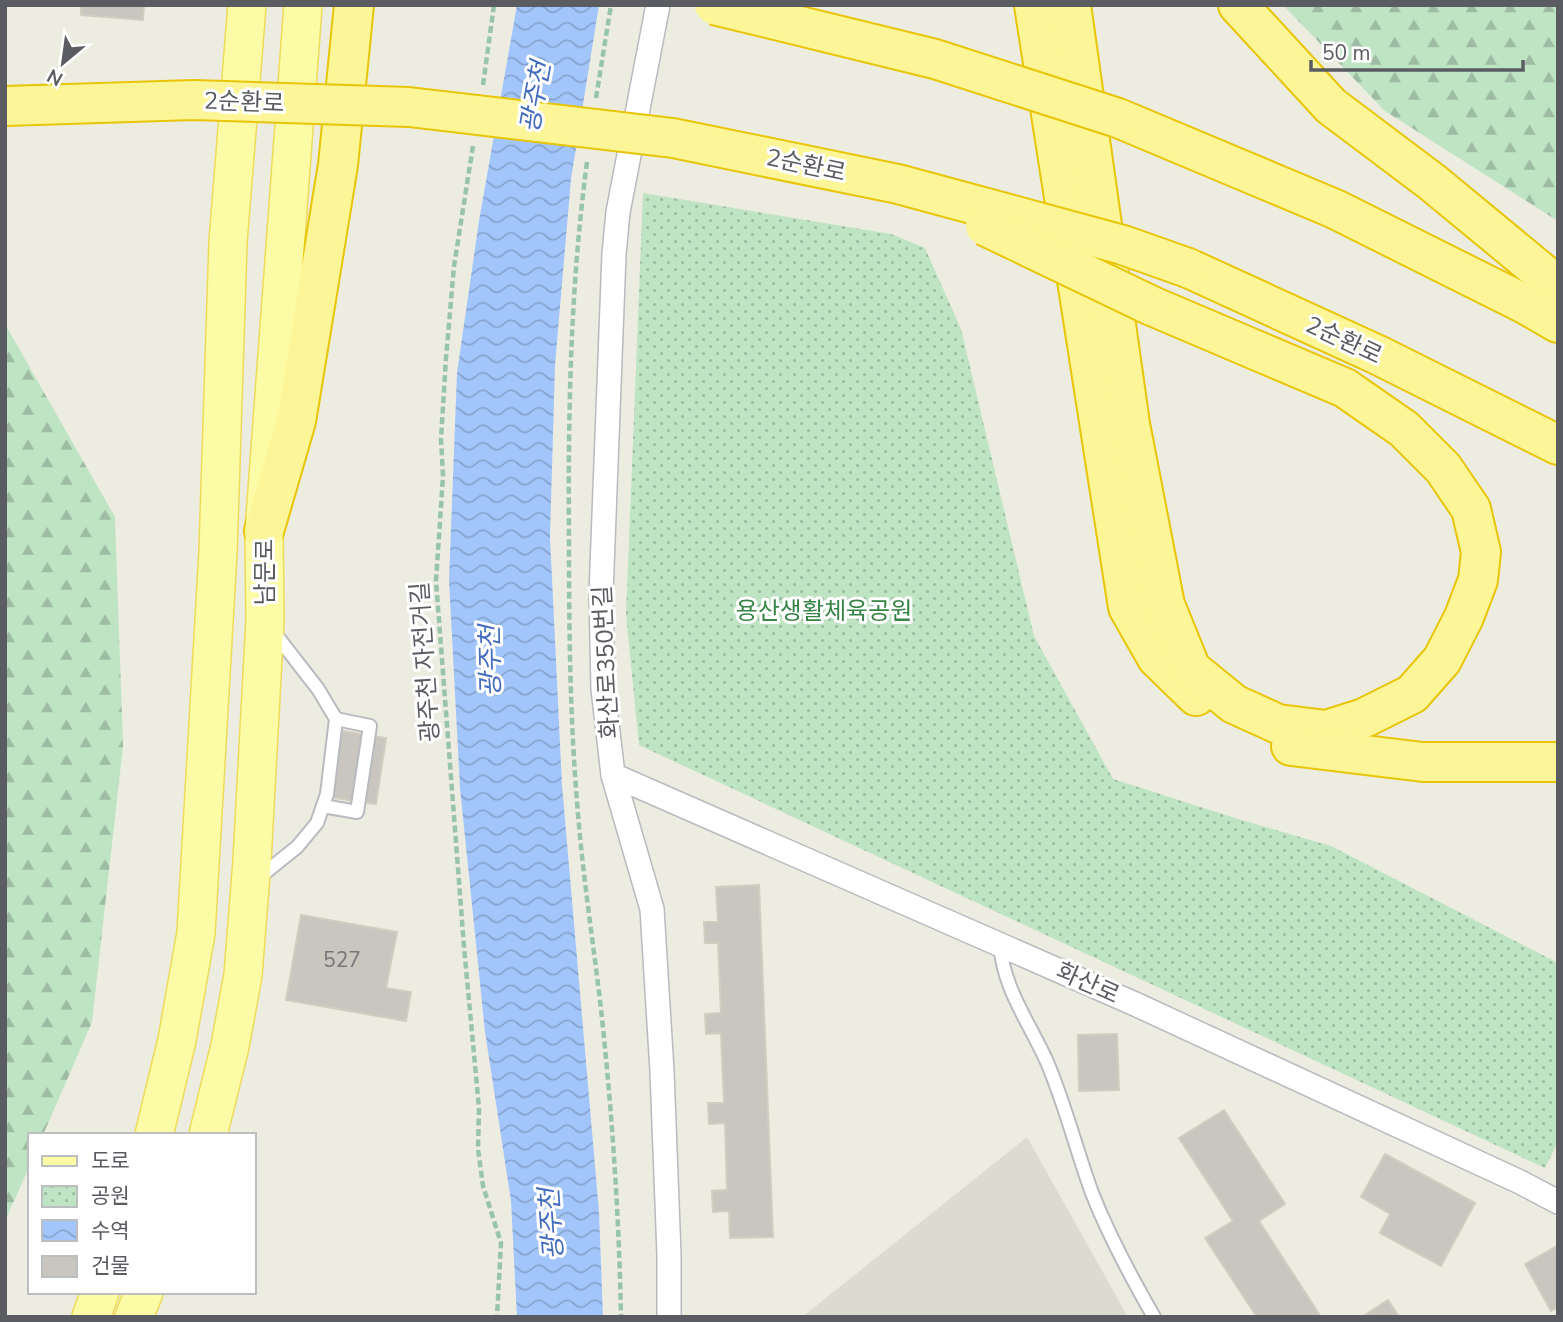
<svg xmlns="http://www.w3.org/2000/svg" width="1563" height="1322" viewBox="0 0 1563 1322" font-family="'Nunito Sans','Noto Sans KR',sans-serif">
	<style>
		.education { fill: #dcdbd0 }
		.forest { fill: url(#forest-firs) }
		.park { fill: url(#park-dots) }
		.water { fill: url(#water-waves) }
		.building { fill: #c8c6bf; stroke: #d1cec0; stroke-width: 2 }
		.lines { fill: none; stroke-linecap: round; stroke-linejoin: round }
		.service-casing { stroke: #b9bac0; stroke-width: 16 }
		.minor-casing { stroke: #b9bac0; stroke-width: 26 }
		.primary-casing { stroke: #eddb5a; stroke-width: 40 }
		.trunk-casing { stroke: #e8c506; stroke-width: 42 }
		.path { stroke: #98c4ab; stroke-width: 4.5; stroke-dasharray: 7 3.5; stroke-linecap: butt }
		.service { stroke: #fff; stroke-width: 12 }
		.minor { stroke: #fff; stroke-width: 23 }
		.primary { stroke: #fdfca6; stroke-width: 37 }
		.trunk { stroke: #fcf698; stroke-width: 38 }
		.trunk-bridge-casing { stroke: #e8c506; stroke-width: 42; stroke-linecap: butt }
		.trunk-bridge { stroke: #fcf698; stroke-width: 38 }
		.labels { text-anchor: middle; stroke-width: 6; stroke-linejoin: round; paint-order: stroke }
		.number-label { font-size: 21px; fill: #767679 }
		.street-label { font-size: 24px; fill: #5a5c62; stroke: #fff }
		.park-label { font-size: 24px; fill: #378447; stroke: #fff }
		.water-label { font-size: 26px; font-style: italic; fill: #456dbf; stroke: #fff }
	</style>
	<defs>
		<pattern id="forest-firs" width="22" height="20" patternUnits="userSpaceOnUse" patternTransform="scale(1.75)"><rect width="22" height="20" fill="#bee4c4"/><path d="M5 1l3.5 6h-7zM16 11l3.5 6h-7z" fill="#9dbca3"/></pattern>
		<pattern id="park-dots" width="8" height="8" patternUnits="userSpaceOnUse" patternTransform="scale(1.75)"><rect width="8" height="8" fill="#bee4c4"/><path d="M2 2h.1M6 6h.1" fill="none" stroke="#9dbca3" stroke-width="1.8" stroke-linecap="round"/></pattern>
		<pattern id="water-waves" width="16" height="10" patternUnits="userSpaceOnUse" patternTransform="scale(1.75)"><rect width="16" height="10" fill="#a2c6fc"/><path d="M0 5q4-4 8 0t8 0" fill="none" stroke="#87a4cf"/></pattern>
	</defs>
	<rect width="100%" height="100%" fill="#edece1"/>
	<path class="education" d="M1027 1137 1128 1317H802Z"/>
	<g class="forest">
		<path d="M1283 5H1558V221L1385 111Z"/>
		<path d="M5 324 115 517 123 746 92 1022 43 1135H30V1165L5 1221Z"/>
	</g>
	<path class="park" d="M643 193 891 234 925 248 961 329 1034 636 1113 779 1238 819 1331 846 1558 963V1142L1545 1168 639 745 626 615Z"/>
	<path class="water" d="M517 5H599L571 179 555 365 550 537 562 785 599 1212 603 1317H517L511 1201 485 1032 460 788 449 580 457 373 479 221Z"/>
	<g class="building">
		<path d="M81 5H144L143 20 81 15Z"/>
		<path d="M330 729 386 738 376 804 320 796Z"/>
		<path d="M759 885 773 1237 730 1238 729 1211 713 1212 712 1191 727 1190 725 1123 709 1124 708 1103H724L721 1033 706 1034 705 1014 721 1013 718 943H705L704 922H718L716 887Z"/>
		<path d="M301 915 397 932 386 988 411 992 406 1021 286 1000Z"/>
		<path d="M1117 1034 1119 1090 1079 1091 1078 1035Z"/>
		<path d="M1224 1110 1285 1204 1259 1221 1321 1317H1257L1205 1238 1233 1221 1179 1138Z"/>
		<path d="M1385 1154 1475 1203 1441 1266 1380 1233 1390 1214 1361 1197Z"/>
		<path d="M1557 1246 1558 1307 1551 1311 1525 1264Z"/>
		<path d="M1388 1300 1399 1317H1362Z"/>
	</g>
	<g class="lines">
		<g class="service-casing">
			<g id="service">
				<path d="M323 806 357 812 370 726 336 719"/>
				<path d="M257 879 297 847 317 823 327 794 336 719 318 689 273 631"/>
				<path d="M1000 944C1003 988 1029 1022 1047 1062 1065 1104 1076 1149 1092 1193 1109 1236 1131 1277 1154 1317"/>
			</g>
		</g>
		<g class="minor-casing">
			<g id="minor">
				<path d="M658 5 618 212 614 254 601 594 603 689 613 775 652 909 662 1071 669 1255V1317"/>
				<path d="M613 775 1135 1004 1520 1182 1558 1202"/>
			</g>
		</g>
		<g class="primary-casing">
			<g id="primary">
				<path d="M154 1135 177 1040 196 933 218 552 228 242 247 5"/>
				<path d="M208 1135 230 1046 243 975 252 861 265 620 264 531 303 5"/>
				<path d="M91 1317 100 1292"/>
				<path d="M134 1317 144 1292"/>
			</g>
		</g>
		<g class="trunk-casing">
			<g id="trunk">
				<path d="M1034 5 1128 607 1157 658 1196 696"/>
				<path d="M1071 5 1130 424 1165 605 1191 669 1234 704 1278 724 1326 730 1364 718 1412 694 1442 660 1464 617 1478 580 1481 552 1471 509 1443 468 1404 429 1345 388 1152 306"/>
				<path d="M1238 5 1331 106 1432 182 1558 286"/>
				<path d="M1118 118 1335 209 1527 305 1558 323"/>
				<path d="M1188 268 1378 355 1558 445"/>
				<path d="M264 531 296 421 338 165 354 5"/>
				<path d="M1291 746 1423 762H1558"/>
			</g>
		</g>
		<g class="path">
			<path d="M483 85 494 5"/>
			<path d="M596 98 611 5"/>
			<path d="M473 146 454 266 446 358 441 439 443 476 436 581 464 947 479 1108 478 1149 483 1186 501 1243 497 1317"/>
			<path d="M587 162C570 289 568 417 569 545 569 630 570 716 577 801 582 871 593 940 601 1009 612 1111 619 1214 621 1317"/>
		</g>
		<use href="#service" class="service"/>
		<use href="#minor" class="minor"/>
		<use href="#primary" class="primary"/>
		<use href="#trunk" class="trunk"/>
		<g class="trunk-bridge-casing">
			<g id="trunk-bridge">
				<path d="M714 5 935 59 1118 118"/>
				<path d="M5 106 194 100 409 107 673 138 898 184 1123 245 1188 268"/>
				<path d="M985 226 1152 306"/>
			</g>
		</g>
		<use href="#trunk-bridge" class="trunk-bridge"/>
	</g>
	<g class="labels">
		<g class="number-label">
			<text x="342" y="967">527</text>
		</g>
		<g class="street-label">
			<text transform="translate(244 102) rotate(2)" y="8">2순환로</text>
			<text transform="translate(806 165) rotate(12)" y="8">2순환로</text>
			<text transform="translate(1344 340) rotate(25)" y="8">2순환로</text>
			<text transform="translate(265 572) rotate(-90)" y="8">남문로</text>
			<text transform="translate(425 662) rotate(-94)" y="8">광주천 자전거길</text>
			<text transform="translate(606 662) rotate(-93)" y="8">화산로350번길</text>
			<text transform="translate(1088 983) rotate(24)" y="8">화산로</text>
		</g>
		<g class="park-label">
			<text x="824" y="619">용산생활체육공원</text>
		</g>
		<g class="water-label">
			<text transform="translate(535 97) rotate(-80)" y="9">광주천</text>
			<text transform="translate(490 661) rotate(-91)" y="9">광주천</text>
			<text transform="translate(551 1224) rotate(-94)" y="9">광주천</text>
		</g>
	</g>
	<rect width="1563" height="1322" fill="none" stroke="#5a5c62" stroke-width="14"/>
	<rect x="28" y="1133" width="228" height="161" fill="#ffffff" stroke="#bdbec0" stroke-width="2"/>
	<rect x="42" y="1156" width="35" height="10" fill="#fdfca6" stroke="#bdbec0" stroke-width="2"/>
	<text x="91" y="1168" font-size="21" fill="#5a5c62">도로</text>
	<rect x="42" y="1186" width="35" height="21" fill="url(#park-dots)" stroke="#bdbec0" stroke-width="2"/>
	<text x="91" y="1203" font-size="21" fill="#5a5c62">공원</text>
	<rect x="42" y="1220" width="35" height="21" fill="url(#water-waves)" stroke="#bdbec0" stroke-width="2"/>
	<text x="91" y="1238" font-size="21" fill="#5a5c62">수역</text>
	<rect x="42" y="1256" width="35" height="21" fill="#c8c6bf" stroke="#bdbec0" stroke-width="2"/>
	<text x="91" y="1273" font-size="21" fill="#5a5c62">건물</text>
	<g transform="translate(63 63) rotate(209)" stroke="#ffffff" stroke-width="5" paint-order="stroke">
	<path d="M0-5L12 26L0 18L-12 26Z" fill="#5a5c62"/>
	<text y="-10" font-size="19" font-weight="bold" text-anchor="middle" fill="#5a5c62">N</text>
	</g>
	<path d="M1311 60v10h212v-10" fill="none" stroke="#5a5c62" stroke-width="3.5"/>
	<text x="1322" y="60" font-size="21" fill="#5a5c62" stroke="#ffffff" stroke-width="5" paint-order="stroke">50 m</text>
</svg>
